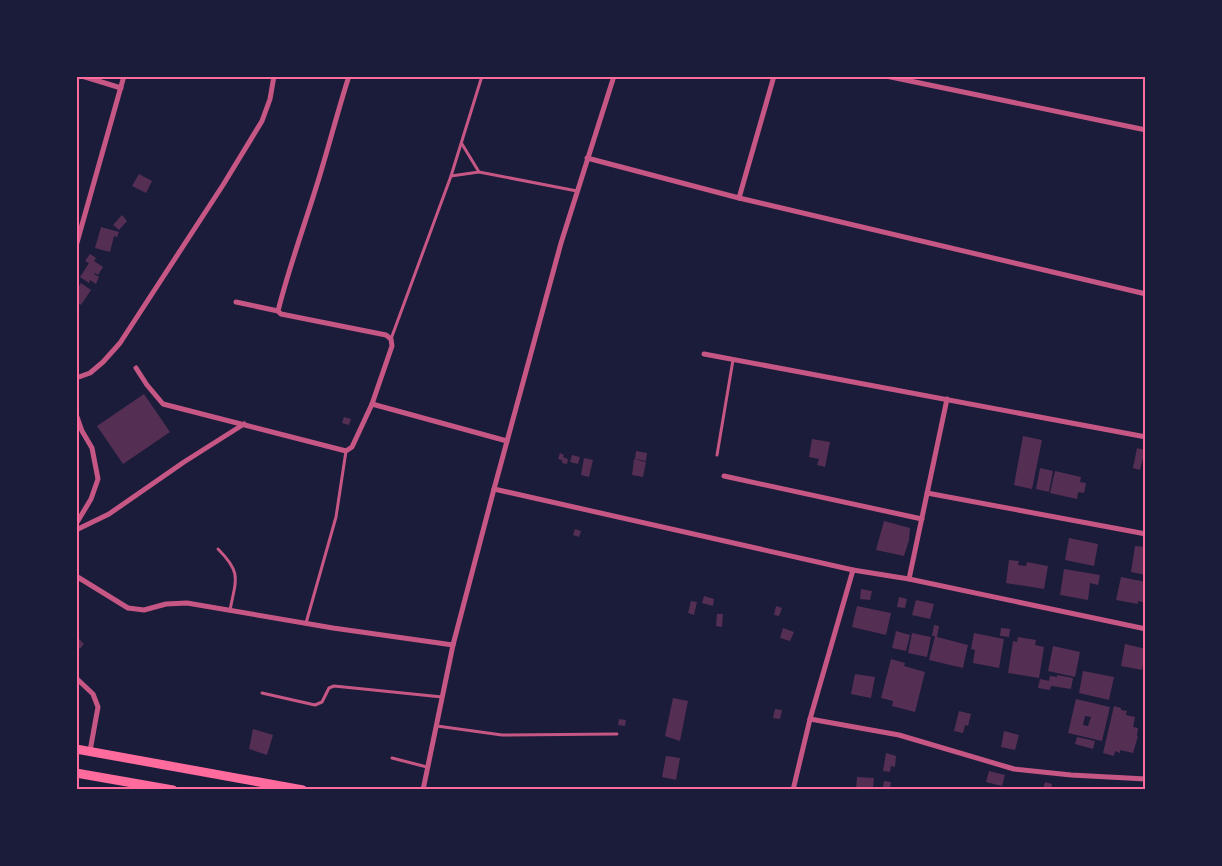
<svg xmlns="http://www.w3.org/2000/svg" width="1222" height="866" viewBox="0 0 1222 866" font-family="'Sofia Sans Condensed',sans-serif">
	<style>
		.building { fill: #542f53; fill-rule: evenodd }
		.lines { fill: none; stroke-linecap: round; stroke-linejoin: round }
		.service { stroke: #c65784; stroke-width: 3 }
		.minor { stroke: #c65784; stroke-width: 5 }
		.secondary { stroke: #ff6b9d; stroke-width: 9 }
		.neatline { fill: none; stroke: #ff6b9d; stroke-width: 2 }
	</style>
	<rect width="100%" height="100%" fill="#1b1b3a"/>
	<g class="building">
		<path d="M139 174 152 181 146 193 132 186Z"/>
		<path d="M122 215 127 221 119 230 113 225Z"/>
		<path d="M101 227 119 232 117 237 114 236 110 252 95 248Z"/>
		<path d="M90 254 96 258 94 261 103 267 98 275 95 273 94 274 99 277 96 284 90 280 89 283 80 277 89 263 85 261Z"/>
		<path d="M81 283 91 290 81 305 76 302V290Z"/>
		<path d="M144 394 170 432 123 464 97 426Z"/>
		<path d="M344 417 351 419 349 425 342 423Z"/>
		<path d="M1023 436 1042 440 1032 489 1014 485Z"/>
		<path d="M812 439 830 442 825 467 817 465 819 459 809 457Z"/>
		<path d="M1137 448 1145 450 1140 470 1133 468Z"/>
		<path d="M636 451 647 453 646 461 635 459Z"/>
		<path d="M560 453 564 455 563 457 568 459 567 464 562 463V460L558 459Z"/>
		<path d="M572 455 580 457 578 464 570 462Z"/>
		<path d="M584 458 593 460 589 477 581 475Z"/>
		<path d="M634 459 646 462 643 477 632 475Z"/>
		<path d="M1040 468 1053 471 1049 492 1036 489Z"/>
		<path d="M1055 471 1081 477 1080 482 1086 483 1084 493 1078 492 1077 499 1050 493Z"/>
		<path d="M884 521 910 528 909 540 904 556 876 550Z"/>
		<path d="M575 529 581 531 579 537 573 535Z"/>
		<path d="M1069 538 1098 544 1094 566 1065 560Z"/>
		<path d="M1135 546 1146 547V575L1131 572Z"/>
		<path d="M1009 560 1019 561 1018 565 1026 566 1027 562 1048 566 1044 589 1006 583Z"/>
		<path d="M1064 569 1100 575 1098 585 1090 583 1088 600 1060 595Z"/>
		<path d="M1121 577 1146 582V603L1138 601V604L1116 600Z"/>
		<path d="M861 589 872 591 870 600 860 599Z"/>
		<path d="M704 596 714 599 713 606 702 603Z"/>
		<path d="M899 597 907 599 905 608 897 607Z"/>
		<path d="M916 600 934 604 930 619 912 615Z"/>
		<path d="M691 601 697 602 694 615 688 613Z"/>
		<path d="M776 606 782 608 779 616 774 615Z"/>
		<path d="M857 606 891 613 886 635 852 627Z"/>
		<path d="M717 614H723L722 627 716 626Z"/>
		<path d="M934 625 939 626 937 637 968 645 963 668 929 660 935 636H932Z"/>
		<path d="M783 628 794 632 790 641 780 638Z"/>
		<path d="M1001 628 1010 629 1009 637 1000 636Z"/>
		<path d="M896 631 910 635 906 651 892 648Z"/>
		<path d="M912 633 931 637 927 657 908 653Z"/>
		<path d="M974 633 1004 639 999 668 973 663 975 650 971 649Z"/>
		<path d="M77 637 84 644 80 649 76 645Z"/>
		<path d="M1018 637 1036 640 1035 645 1044 647 1039 678 1008 673 1013 641 1017 642Z"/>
		<path d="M1125 644 1146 649 1142 670 1121 666Z"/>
		<path d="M1053 646 1080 652 1075 677 1048 671Z"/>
		<path d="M891 659 905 663 904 666 925 672 915 712 892 706 893 701 881 698Z"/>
		<path d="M1083 671 1114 677 1109 700 1079 693Z"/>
		<path d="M855 674 875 677 871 698 851 694Z"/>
		<path d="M1057 675 1073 678 1071 689 1051 686 1050 690 1038 688 1040 679 1049 681 1050 676 1057 677Z"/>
		<path d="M673 698 688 701 680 741 665 736Z"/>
		<path d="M1076 699 1110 707 1102 741 1068 733ZM1085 716 1091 717 1088 726 1083 725Z"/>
		<path d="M1114 706 1121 708V710L1127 711 1126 715 1135 717 1133 727 1138 728 1137 736H1138L1133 753 1120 750V753L1115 751 1114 756 1103 753Z"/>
		<path d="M775 709 782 710 780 719 773 718Z"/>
		<path d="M959 711 971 714 968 726 965 725 963 733 954 731Z"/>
		<path d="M619 719 626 720 625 726 618 725Z"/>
		<path d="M253 729 273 735 267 755 249 749Z"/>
		<path d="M1004 731 1019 735 1015 750 1001 747Z"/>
		<path d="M1077 737 1095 741 1093 749 1075 744Z"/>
		<path d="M886 753 896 756 895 767 891 766 890 772 883 771Z"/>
		<path d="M666 756 680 758 676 780 662 777Z"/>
		<path d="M989 771 1005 775 1002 786 986 782Z"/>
		<path d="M857 777 874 778 873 790H856Z"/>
		<path d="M884 781 891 782 890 788 883 787Z"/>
		<path d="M1045 782 1052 784 1051 790H1043Z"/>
	</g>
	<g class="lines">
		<g class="service">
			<path d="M479 172 577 191"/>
			<path d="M451 176 479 172 462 144"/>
			<path d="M391 339 451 176 482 76"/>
			<path d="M717 455 733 360"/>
			<path d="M218 549C242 573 236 579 230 610"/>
			<path d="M306 623 336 517 346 451"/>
			<path d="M262 693 315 705 322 702 329 688 334 686 442 697"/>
			<path d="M437 726 502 735 617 734"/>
			<path d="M392 758 427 767"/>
		</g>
		<g class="minor">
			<path d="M82 76 121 88"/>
			<path d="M349 76C339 107 331 138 322 168 308 216 290 263 278 311L281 314 386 335 391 339 392 346 372 404"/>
			<path d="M886 76 1146 130"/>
			<path d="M587 158 739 198 1146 294"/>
			<path d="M739 198 774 76"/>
			<path d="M76 246 124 76"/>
			<path d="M236 302 278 311"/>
			<path d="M704 354 1146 437"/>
			<path d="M136 368 147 385 163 404 346 451 352 447 372 404 507 441"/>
			<path d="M76 378 90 373 103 362 120 343 223 185 262 121 270 99 274 76"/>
			<path d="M76 414 82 431 92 448 98 479 91 499 76 524"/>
			<path d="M724 476 922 519"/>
			<path d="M494 489 853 570 909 579 1146 629"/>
			<path d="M927 493 1146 534"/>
			<path d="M76 530 109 514 184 462 244 424"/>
			<path d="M76 576 128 608 144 610 166 604 187 603 333 628 453 645"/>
			<path d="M909 579 947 399"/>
			<path d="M76 678 93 694 98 707 90 751"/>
			<path d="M810 719 899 735 1014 769 1071 775 1146 779"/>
			<path d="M423 790 453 645 494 489 561 243 614 76"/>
			<path d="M793 790 810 719 853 570"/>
		</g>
		<g class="secondary">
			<path d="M76 749 303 790"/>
			<path d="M76 773 173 790"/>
		</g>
	</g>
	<rect width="1222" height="866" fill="none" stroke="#1b1b3a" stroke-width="155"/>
	<rect x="78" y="78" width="1066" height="710" class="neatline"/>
</svg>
